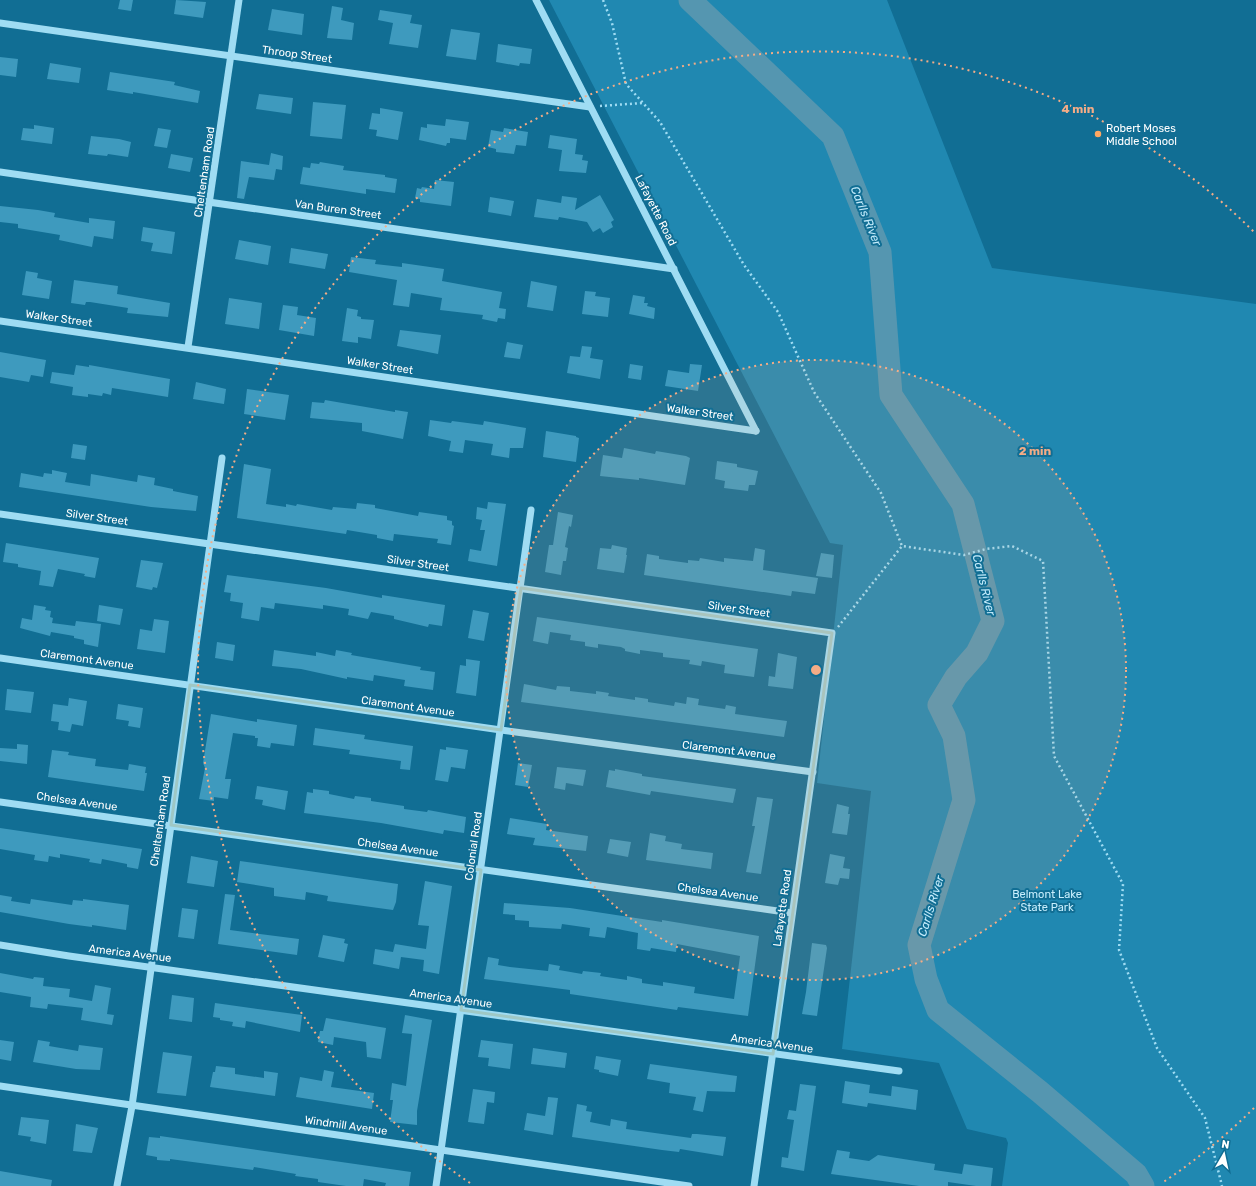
<svg xmlns="http://www.w3.org/2000/svg" width="1256" height="1186" viewBox="0 0 1256 1186" font-family="Rubik,sans-serif">
	<style>
		.green { fill: #2088b1 }
		.lines { fill: none; stroke-linecap: round; stroke-linejoin: round }
		.river { stroke: #5596b0; stroke-width: 23 }
		.building { fill: #3e9abe }
		.path { stroke: #9fdcf3; stroke-width: 2.5; stroke-dasharray: 2 3; stroke-linecap: butt }
		.minor { stroke: #9fdcf3; stroke-width: 7 }
		.marked { fill: none; stroke: #9fc8c5; stroke-width: 3; stroke-linejoin: round }
		.ring { fill: none; stroke: #f4ac86; stroke-width: 2; stroke-dasharray: 2 4 }
		.poi-dot { fill: #ffa761; stroke: #116e94; stroke-width: 1.5 }
		.labels { text-anchor: middle; stroke-width: 4; stroke-linejoin: round; paint-order: stroke }
		.street-label { font-size: 11px; fill: #fff; stroke: #116e94 }
		.poi-label { font-size: 11px; fill: #fff; stroke: #116e94; text-anchor: start }
		.park-label { font-size: 11px; fill: #c7eefd; stroke: #116e94 }
		.water-label { font-size: 12px; font-style: italic; fill: #c4ecfc; stroke: #116e94 }
		.centre { fill: #f4ac86; stroke: #116e94; stroke-width: 2 }
		.ring-label { font-size: 12px; text-anchor: middle; font-weight: bold; fill: #f4ac86; stroke: #116e94; stroke-width: 4; stroke-linejoin: round; paint-order: stroke }
	</style>
	<rect width="100%" height="100%" fill="#116e94"/>
	<path class="green" d="M549 0H887L992 268 1256 304V1186H1002L1008 1143 1006 1138 967 1129 939 1063 842 1049 871 791 817 783 843 545 830 543Z"/>
	<g class="lines">
		<path class="river" d="M690 0 833 136 880 252 891 395 963 504 993 621 977 653 956 677 939 705 954 736 964 800 919 945 926 979 938 1010 1040 1092 1136 1174 1143 1186"/>
	</g>
	<g class="building">
		<path d="M120 0H133L131 11 118 9Z"/>
		<path d="M176 0 206 2 203 18 174 14Z"/>
		<path d="M332 6 343 8 341 20 354 23 352 40 327 38Z"/>
		<path d="M272 9 304 14 302 35 268 30Z"/>
		<path d="M380 10 412 15 410 23 422 25 418 48 389 44 393 23 378 20Z"/>
		<path d="M451 29 480 33 476 60 446 56Z"/>
		<path d="M498 44 532 49 530 64 520 63 519 66 496 62Z"/>
		<path d="M0 57 18 59 16 77 0 75Z"/>
		<path d="M50 63 81 68 79 83 47 79Z"/>
		<path d="M110 72 175 82 174 85 200 91 198 103 133 92V94L107 90Z"/>
		<path d="M259 94 293 98 291 114 256 109Z"/>
		<path d="M313 102 346 105 342 139 310 136Z"/>
		<path d="M380 108 403 112 398 140 376 136 377 130 369 129 372 113 380 114Z"/>
		<path d="M446 119 469 122 466 140 450 138V143H447L446 146 419 140 421 127 427 128V124L445 126Z"/>
		<path d="M34 125 54 128 52 144 21 140 23 128 34 129Z"/>
		<path d="M158 128 171 130 167 148 154 146Z"/>
		<path d="M504 128 528 132 526 146 516 145 514 154 496 152V149L488 147 491 130 503 132Z"/>
		<path d="M550 135 577 139 575 154 583 155 582 160 588 161 586 173 559 171 562 150 548 148Z"/>
		<path d="M91 136 119 139 131 142 128 157 108 154 107 156 88 154Z"/>
		<path d="M271 153 283 156 282 170 276 169 274 180 249 177 244 199 237 198 241 161 269 165Z"/>
		<path d="M171 154 193 158 190 172 168 168Z"/>
		<path d="M320 162 344 166 343 170 385 175V177L397 179 395 193 366 189V194L300 184 303 167 310 168 311 163 319 164Z"/>
		<path d="M435 180 454 182 451 206 420 202V199L415 198 417 188 421 189 422 187 434 189Z"/>
		<path d="M600 195 614 220 611 222 613 227 603 233 600 228 593 232 587 222 559 217 558 220 534 217 537 199 561 203 562 196 577 198 575 210Z"/>
		<path d="M490 197 514 201 511 216 488 212Z"/>
		<path d="M0 206 38 210 55 213 54 217 89 223V218L115 221 113 239 94 236 92 247 59 240 60 235 18 228V224L0 222Z"/>
		<path d="M143 227 175 232 172 254 151 251 153 243 141 241Z"/>
		<path d="M239 240 271 246 268 265 235 259Z"/>
		<path d="M291 248 328 254 325 269 289 263Z"/>
		<path d="M351 257 376 260 375 264 402 267V263L444 269 442 281 502 292 499 308 506 309 505 319 498 318 497 322 482 319 483 315 440 310 442 298 411 293 409 307 393 305 397 280 349 272Z"/>
		<path d="M26 271 38 273 37 278 52 281 49 299 22 295Z"/>
		<path d="M74 280 118 286 117 294 170 303 168 317 127 313 128 308 90 302H86L85 305 71 303Z"/>
		<path d="M531 281 557 286 553 311 527 307Z"/>
		<path d="M585 291 596 292 595 296 610 298 608 317 582 314Z"/>
		<path d="M633 295 645 297 644 303H648L647 306 655 308 654 319 629 314Z"/>
		<path d="M229 298 262 303 259 329 225 324Z"/>
		<path d="M283 305 298 307 297 315 316 318 314 336 279 330Z"/>
		<path d="M347 308 358 310 357 316 361 317V319L374 320 371 339 358 337V343L342 341Z"/>
		<path d="M400 330 441 335 438 354 397 346Z"/>
		<path d="M507 342 523 345 520 359 504 357Z"/>
		<path d="M582 346 592 347 590 358 603 360 600 379 567 373 570 356 580 357Z"/>
		<path d="M0 352 46 360 43 377 31 375 29 382 0 377Z"/>
		<path d="M630 364 643 366 641 380 628 378Z"/>
		<path d="M690 364 702 365 698 391 665 386 668 370 689 373Z"/>
		<path d="M76 365 89 367V365L170 379 168 397 112 388 111 395 103 393 102 396 88 394V397L72 395 73 387 50 383 52 372 74 375Z"/>
		<path d="M196 382 226 389 224 404 193 399Z"/>
		<path d="M247 389 289 395 285 420 244 414Z"/>
		<path d="M325 400 395 412V410L408 412 403 439 362 431V423L310 418 312 402 324 403Z"/>
		<path d="M430 420 451 423 452 421 483 425 484 421 526 428 523 448H510L509 458 491 455 493 444 465 440 463 453 449 451 451 441 428 436Z"/>
		<path d="M546 431 576 436V437L579 438 576 462 543 457Z"/>
		<path d="M73 444 87 446 85 460 71 458Z"/>
		<path d="M624 448 655 454 656 451 686 456 690 458 685 485 639 478V480L600 476 603 455 622 458Z"/>
		<path d="M717 461 737 464V467L758 471 755 485H749L748 491 724 488 725 481 715 479Z"/>
		<path d="M244 464 271 469 266 504 286 507V504L296 506 297 504 332 510 333 507 356 509 357 503 375 505V508L418 516 419 512 447 516V520L452 521V525L454 526 451 545 437 543 438 539 394 534 393 541 377 538V535L347 530 346 534 237 518Z"/>
		<path d="M52 470 67 473 65 482 90 486 91 474 137 482 138 475 155 478 154 485 173 489V491L198 496 196 511 151 507 19 487 21 473 43 477 44 473 52 474Z"/>
		<path d="M488 502 506 504 497 566 468 561 470 549 481 551 485 530H480L482 520 476 519 477 507 487 509Z"/>
		<path d="M558 512 573 515 571 527 569 526 565 547 568 548 566 561H563L561 575 545 572 549 545H553Z"/>
		<path d="M6 543 99 558 95 578 84 576 85 574 58 569 53 587 39 585 41 571 18 567V564L3 562Z"/>
		<path d="M612 545 627 548 626 555H627L624 573 597 569 600 548 611 549Z"/>
		<path d="M755 548 765 550 763 570 818 578 815 594 792 591 791 596 644 575 647 554 659 556V559L688 563V560L699 561 700 558 724 562V558L753 561Z"/>
		<path d="M821 553 834 555 832 578 816 576Z"/>
		<path d="M141 560 163 563 157 588 153 587 152 590 136 587Z"/>
		<path d="M227 575 326 588 382 598V595L445 605 442 626 429 624 428 627 394 619V616L371 612 368 619 348 615 349 609 323 605V609L275 603 274 609 261 607 259 621 241 618 243 603 230 601 231 593 224 592Z"/>
		<path d="M34 605 46 607 45 610 51 611 50 617 53 618 52 623 75 626 76 621 101 624 98 647 84 644V640L74 638V636L51 632 50 636 20 628 22 618 32 620Z"/>
		<path d="M99 605 123 609 120 625 97 621Z"/>
		<path d="M473 610 489 613 484 641 468 638Z"/>
		<path d="M537 617 758 649 754 677 724 673 725 665 702 661 701 666 689 664 690 660 663 657V653L640 650V654L625 651V649L621 647 598 644V648L585 646V642L570 640 571 635 550 632 548 644 533 641Z"/>
		<path d="M154 619 169 621 165 653 137 649 140 629 152 631Z"/>
		<path d="M217 642 235 645 233 661 215 658Z"/>
		<path d="M274 650 316 656V652L335 656 336 650 352 653 351 655 421 667 420 670 435 672 433 690 404 686 405 680 374 675 373 681 347 677V679L301 669 272 666Z"/>
		<path d="M778 653 797 657 793 689 768 686 769 676 775 677Z"/>
		<path d="M466 659 480 661 476 696 456 693 460 665 466 666Z"/>
		<path d="M524 684 556 690 557 686 570 687V691L596 694V691L609 693 608 696 635 700V697L648 699V702L674 706 675 702 686 704 687 697 699 699 698 705 725 709 726 705 736 707 735 714 787 721 784 737 521 702Z"/>
		<path d="M7 689 34 692 31 713 5 710Z"/>
		<path d="M69 698 87 701 83 726 72 724 70 732 58 730 59 722 51 721 53 704 68 706Z"/>
		<path d="M118 704 143 708 140 728 128 726 129 721 116 719Z"/>
		<path d="M211 714 257 722V719L297 725 294 746 271 743 270 748 257 746 258 738H255V736L233 733 225 779H231L228 799 214 797V801L199 799 205 768 203 763Z"/>
		<path d="M315 728 365 735 364 739 413 746 410 770 400 769 401 761 349 754 350 750 313 745Z"/>
		<path d="M17 744 28 745 27 764 0 761V748L17 749Z"/>
		<path d="M446 747 468 750 465 769 451 767 448 782 435 780 440 749 446 750Z"/>
		<path d="M52 750 69 752 68 755 96 759 95 766 128 770 129 764 146 767 145 773H147L144 791 48 777Z"/>
		<path d="M518 763 532 765 528 787 515 785Z"/>
		<path d="M557 767 586 770 583 786 566 783 565 790 554 788Z"/>
		<path d="M615 769 642 774V776L736 789 733 803 651 791 650 795 606 787 609 770 615 771Z"/>
		<path d="M257 786 288 791 285 810 262 805 263 800 255 799Z"/>
		<path d="M313 789 329 791V794L354 799 355 796 371 798V801L404 806V809L427 812 428 810 466 817 464 833 444 830 443 834 381 823 304 813 307 792 313 793Z"/>
		<path d="M757 797 773 799 761 874 746 872 755 826H752Z"/>
		<path d="M837 804 849 807 848 814H850L847 835 832 833Z"/>
		<path d="M510 818 547 824 546 830 588 836 586 851 533 845 535 838 507 834Z"/>
		<path d="M0 828 142 849 138 869 127 867V864L102 859 101 864 89 862 90 859 60 854V858L49 856 48 862 34 860 35 855 0 849Z"/>
		<path d="M650 833 666 836 665 841 682 844 681 849 713 853 711 869 646 860Z"/>
		<path d="M610 839 631 842 628 857 607 853Z"/>
		<path d="M830 854 845 857 843 868 850 869 849 879 840 878 838 885 825 883Z"/>
		<path d="M191 856 218 861 214 887 187 883Z"/>
		<path d="M240 861 398 884 396 902 393 910 327 901 328 896 306 892 305 900 274 896V888L237 882Z"/>
		<path d="M425 881 452 886 439 974 423 971 424 960 401 957 399 969 373 964 375 949 393 952 395 944 426 949 429 926 418 925Z"/>
		<path d="M225 894 235 895 230 930 299 939 297 955 218 944Z"/>
		<path d="M0 895 12 897 11 901 30 904 31 899 72 905 73 900 83 901V899L129 905 126 930 92 925V927L69 924 0 912Z"/>
		<path d="M504 903 570 908 662 922V920L759 936 748 1016 678 1007 677 1010 570 994V990L484 979 488 957 499 959 498 965 510 967 548 971 549 964 560 966 559 970 582 974 583 971 601 973 600 976 627 980V976L642 979V983L663 986V982L695 987 694 993 734 999 740 956 677 944 676 952 651 948 650 951 637 949 638 933 607 927 605 938 589 936 590 928 562 924 561 929 529 927V921L515 920V915L503 914Z"/>
		<path d="M182 908 198 910 194 939 178 937Z"/>
		<path d="M323 935 345 939 344 943 348 944 344 962 318 957Z"/>
		<path d="M812 943 826 945 827 948 817 1016 802 1014 806 992Z"/>
		<path d="M0 973 33 979 34 977 44 978 43 986 70 989 69 997 92 1001 95 985 111 988 107 1014 114 1015 112 1025 81 1020 83 1008 48 1004 47 1009 30 1007 31 997 0 992Z"/>
		<path d="M172 995 194 998 192 1022 169 1019Z"/>
		<path d="M215 1003 302 1015 300 1032 246 1021 245 1028 232 1026 233 1022 220 1020V1018L213 1017Z"/>
		<path d="M405 1015 432 1020 417 1111V1125L390 1122 393 1100H390L392 1083 406 1086 412 1034 402 1033Z"/>
		<path d="M326 1018 386 1028 381 1059 367 1057 366 1042 334 1037 333 1045 318 1042 320 1031H323Z"/>
		<path d="M0 1040 14 1042 11 1061 0 1059Z"/>
		<path d="M38 1040 50 1042 49 1046 78 1051 79 1045 103 1048 100 1070 76 1069 33 1062Z"/>
		<path d="M481 1040 513 1044 510 1069 488 1066 489 1058 478 1057Z"/>
		<path d="M533 1048 567 1053 565 1068 531 1064Z"/>
		<path d="M163 1052 192 1056 186 1096 157 1093Z"/>
		<path d="M596 1056 621 1060 618 1076 599 1072V1070L594 1069Z"/>
		<path d="M650 1064 737 1076 735 1092 707 1091 703 1112 693 1110 696 1097 669 1093 670 1083 647 1079Z"/>
		<path d="M216 1066 235 1068V1074L264 1078V1071L278 1073 275 1096 210 1087 213 1072H215Z"/>
		<path d="M324 1070 334 1072 331 1087 374 1093 372 1109 296 1097 300 1077 322 1081Z"/>
		<path d="M845 1081 870 1085 869 1093 891 1096 892 1086 918 1090 916 1110 868 1103 867 1107 842 1103Z"/>
		<path d="M800 1084 816 1086 804 1171 781 1167 782 1157 788 1158 794 1120 787 1119 789 1110 796 1111Z"/>
		<path d="M473 1089 495 1092 494 1103 487 1102 484 1124 468 1122Z"/>
		<path d="M548 1097 558 1098 553 1135 524 1130 527 1113 545 1116Z"/>
		<path d="M577 1104 587 1106 586 1111 592 1112 590 1122 610 1126 611 1119 627 1122 626 1129 691 1138 692 1134H697L726 1137 723 1156 680 1149 679 1152 662 1150 572 1137Z"/>
		<path d="M21 1117 49 1120 46 1144 30 1141 31 1137 18 1135Z"/>
		<path d="M76 1124 98 1128 92 1153 73 1151Z"/>
		<path d="M160 1136 411 1172 409 1186H385L386 1183 364 1179 363 1186H346L318 1182V1179L295 1176 296 1174 254 1167 253 1170 170 1159V1161L157 1160V1157L146 1155 149 1137 160 1138Z"/>
		<path d="M837 1150 850 1152 849 1158 869 1161 878 1155 935 1164 934 1170 962 1174 964 1164 993 1168 991 1186H976L948 1182V1186H919L831 1174Z"/>
		<path d="M0 1171 52 1180 51 1186H0Z"/>
	</g>
	<g class="lines">
		<g class="path">
			<path d="M603 0 612 23 626 84 660 122 744 265 778 312 814 392 881 493 902 546 964 555 986 549 1012 546 1043 561 1054 756 1123 884 1119 950 1157 1048 1205 1118 1222 1186"/>
			<path d="M600 106 643 103"/>
			<path d="M838 627 902 546"/>
		</g>
		<g class="minor">
			<path d="M536 0 756 431"/>
			<path d="M0 23 590 107"/>
			<path d="M0 172 674 269"/>
			<path d="M0 321 756 431"/>
			<path d="M188 347 239 0"/>
			<path d="M0 514 832 633 754 1186"/>
			<path d="M0 658 501 730 813 772"/>
			<path d="M0 802 792 913"/>
			<path d="M0 945 69 956 899 1071"/>
			<path d="M0 1086 689 1186"/>
			<path d="M117 1186 132 1106 222 458"/>
			<path d="M436 1186 531 510"/>
		</g>
	</g>
	<path class="marked" d="M521 588 832 633 773 1054 461 1010 481 870 171 825 190 685 501 730Z"/>
	<circle cx="816" cy="670" r="310" fill="#f4ac86" fill-opacity=".12"/>
	<g class="ring">
		<circle cx="816" cy="670" r="310"/>
		<path d="M1254 1108A619 619 0 0 1 1162 1183M470 1183A619 619 0 1 1 1254 232"/>
	</g>
	<circle class="poi-dot" cx="1098" cy="134" r="4"/>
	<g class="labels">
		<g class="street-label">
			<text transform="translate(297 54) rotate(8)" y="4">Throop Street</text>
			<text transform="translate(204 172) rotate(-82)" y="4">Cheltenham Road</text>
			<text transform="translate(338 209) rotate(8)" y="4">Van Buren Street</text>
			<text transform="translate(656 210) rotate(63)" y="4">Lafayette Road</text>
			<text transform="translate(59 318) rotate(8)" y="4">Walker Street</text>
			<text transform="translate(380 365) rotate(9)" y="4">Walker Street</text>
			<text transform="translate(700 412) rotate(8)" y="4">Walker Street</text>
			<text transform="translate(97 517) rotate(8)" y="4">Silver Street</text>
			<text transform="translate(418 563) rotate(8)" y="4">Silver Street</text>
			<text transform="translate(739 609) rotate(8)" y="4">Silver Street</text>
			<text transform="translate(87 659) rotate(8)" y="4">Claremont Avenue</text>
			<text transform="translate(408 706) rotate(8)" y="4">Claremont Avenue</text>
			<text transform="translate(729 750) rotate(7)" y="4">Claremont Avenue</text>
			<text transform="translate(77 801) rotate(8)" y="4">Chelsea Avenue</text>
			<text transform="translate(160 821) rotate(-82)" y="4">Cheltenham Road</text>
			<text transform="translate(473 846) rotate(-82)" y="4">Colonial Road</text>
			<text transform="translate(398 847) rotate(8)" y="4">Chelsea Avenue</text>
			<text transform="translate(718 892) rotate(8)" y="4">Chelsea Avenue</text>
			<text transform="translate(782 908) rotate(-82)" y="4">Lafayette Road</text>
			<text transform="translate(130 953) rotate(7)" y="4">America Avenue</text>
			<text transform="translate(451 998) rotate(8)" y="4">America Avenue</text>
			<text transform="translate(772 1043) rotate(8)" y="4">America Avenue</text>
			<text transform="translate(346 1125) rotate(8)" y="4">Windmill Avenue</text>
		</g>
		<g class="poi-label">
			<text x="1106" y="132">Robert Moses<tspan x="1106" dy="13">Middle School</tspan></text>
		</g>
		<g class="park-label">
			<text x="1047" y="898">Belmont Lake<tspan x="1047" dy="13">State Park</tspan></text>
		</g>
		<g class="water-label">
			<text transform="translate(866 216) rotate(68)" y="4">Carlls River</text>
			<text transform="translate(984 585) rotate(76)" y="4">Carlls River</text>
			<text transform="translate(931 906) rotate(-73)" y="4">Carlls River</text>
		</g>
	</g>
	<circle cx="816" cy="670" r="6" class="centre"/>
	<g class="ring-label">
		<text x="1078" y="113">4 min</text>
		<text x="1035" y="455">2 min</text>
	</g>
	<g transform="translate(1224 1154) rotate(9)" stroke="#116e94" stroke-width="3" paint-order="stroke">
	<path d="M0-3L7 15L0 10L-7 15Z" fill="#ffffff"/>
	<text y="-6" font-size="11" font-weight="bold" text-anchor="middle" fill="#ffffff">N</text>
	</g>
</svg>
